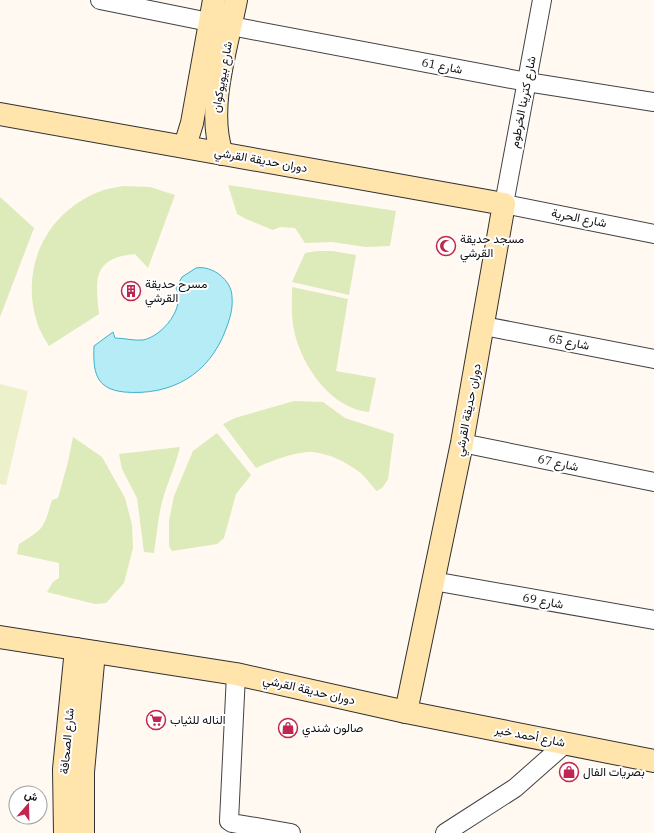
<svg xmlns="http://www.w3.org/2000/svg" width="654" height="833" viewBox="0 0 654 833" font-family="'IBM Plex Serif',Vazirmatn,serif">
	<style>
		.green { fill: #ddeaba }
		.pitch { fill: #ecf1cc }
		.water { fill: #b6ecf6; stroke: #3cb3ce }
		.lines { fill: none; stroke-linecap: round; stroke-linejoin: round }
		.minor-casing { stroke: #424242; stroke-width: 20 }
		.secondary-casing { stroke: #313131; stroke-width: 24 }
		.minor { stroke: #fff; stroke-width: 18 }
		.secondary { stroke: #ffe4ac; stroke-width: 22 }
		.labels { text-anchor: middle; stroke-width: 4; stroke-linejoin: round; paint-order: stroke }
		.street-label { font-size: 12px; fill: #0f0f0f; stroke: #fff }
		.poi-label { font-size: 12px; fill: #0f0f0f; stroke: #fff; text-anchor: start }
	</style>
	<rect width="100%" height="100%" fill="#fff9f1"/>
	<g class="green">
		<path d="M228 185 396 211 390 246 366 247 332 242 305 243 295 228 280 227 273 230 246 219 237 214Z"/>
		<path d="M123 186 150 187 175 195 148 268 135 254C93 258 95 278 99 314L49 346C45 339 39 330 37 322 20 269 45 215 96 193 104 189 114 188 123 186Z"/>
		<path d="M0 197 34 228 0 317Z"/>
		<path d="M317 251H332L356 255 349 295 292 282 305 253Z"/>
		<path d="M292 287 348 299 336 371 376 378 369 412C331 409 301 365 294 330 291 316 292 302 292 287Z"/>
		<path d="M294 401 323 402 345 418 394 434 388 479 383 487 377 491C370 485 366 476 358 471 346 462 328 453 312 452 297 451 270 461 256 468L223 424 235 418Z"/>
		<path d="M217 433 251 475 236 494 224 538 217 544 172 551 169 546V521L174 496 193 451Z"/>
		<path d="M73 437 102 457 125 498 132 525 133 548 124 583 106 603 95 604 47 592 53 582 59 578V563L17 554 19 544C45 528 43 529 52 500L58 498 68 462Z"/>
		<path d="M180 447C176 464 169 479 164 495 158 514 157 534 154 553L144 552 137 498 122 469 119 454Z"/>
	</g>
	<path class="pitch" d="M0 384 28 391 6 485 0 484Z"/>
	<path class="water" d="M196 268C212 265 232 280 232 297 233 309 230 318 226 329 209 375 171 396 124 392 95 389 93 371 94 346L113 332 115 338C124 338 134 341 143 340 163 336 186 307 176 288L182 277Z"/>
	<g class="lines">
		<g class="minor-casing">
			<g id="minor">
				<path d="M100 0 209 22"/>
				<path d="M542 0 504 204 654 234"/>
				<path d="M231 26 527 82 654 102"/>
				<path d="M484 326 654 359"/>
				<path d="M462 443 654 482"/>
				<path d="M433 581 654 620"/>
				<path d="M236 674 229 821 232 823 291 833"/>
				<path d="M445 833 515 788 566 743"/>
			</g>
		</g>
		<g class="secondary-casing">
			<g id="secondary">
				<path d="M0 114 504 204 462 443 406 712 236 674 0 637"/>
				<path d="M185 146 192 123 214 0"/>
				<path d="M222 154C206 108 227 47 236 0"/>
				<path d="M406 712 654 761"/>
				<path d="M65 833 64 769 76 649"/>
				<path d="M83 833V772L94 652"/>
			</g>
		</g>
		<use href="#minor" class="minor"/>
		<use href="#secondary" class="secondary"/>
	</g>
	<defs>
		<g id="mosque-ring" transform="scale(1)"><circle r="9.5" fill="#fff" stroke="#c0264f" stroke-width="1.5"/><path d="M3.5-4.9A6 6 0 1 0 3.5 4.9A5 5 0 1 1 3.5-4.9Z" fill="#c0264f"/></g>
		<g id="building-ring" transform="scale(1)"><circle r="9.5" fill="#fff" stroke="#c0264f" stroke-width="1.5"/><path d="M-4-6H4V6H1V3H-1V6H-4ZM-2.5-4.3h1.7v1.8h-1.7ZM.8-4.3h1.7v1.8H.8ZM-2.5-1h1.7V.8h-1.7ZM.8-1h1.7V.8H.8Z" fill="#c0264f"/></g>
		<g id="supermarket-ring" transform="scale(1)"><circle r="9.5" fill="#fff" stroke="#c0264f" stroke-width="1.5"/><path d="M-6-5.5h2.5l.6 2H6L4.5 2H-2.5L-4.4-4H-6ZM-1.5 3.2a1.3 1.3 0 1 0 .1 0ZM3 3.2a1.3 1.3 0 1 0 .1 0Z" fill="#c0264f"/></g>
		<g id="shop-ring" transform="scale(1)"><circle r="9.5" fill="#fff" stroke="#c0264f" stroke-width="1.5"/><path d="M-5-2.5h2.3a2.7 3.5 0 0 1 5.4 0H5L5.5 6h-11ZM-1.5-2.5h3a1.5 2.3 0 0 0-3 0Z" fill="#c0264f"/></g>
	</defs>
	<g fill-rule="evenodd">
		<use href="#mosque-ring" x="446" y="246"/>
		<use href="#building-ring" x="131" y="291"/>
		<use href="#supermarket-ring" x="156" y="720"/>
		<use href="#shop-ring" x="288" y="728"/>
		<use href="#shop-ring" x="569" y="772"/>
	</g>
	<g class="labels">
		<g class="street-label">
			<text transform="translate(442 66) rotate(11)" y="4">شارع 61</text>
			<text transform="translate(222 77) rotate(-80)" y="4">شارع بيويوكوان</text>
			<text transform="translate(523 102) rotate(-79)" y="4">شارع كترينا الخرطوم</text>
			<text transform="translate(261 160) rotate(10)" y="4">دوران حديقة القرشي</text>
			<text transform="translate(579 218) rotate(11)" y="4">شارع الحرية</text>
			<text transform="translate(569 342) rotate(11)" y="4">شارع 65</text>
			<text transform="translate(468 410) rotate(-79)" y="4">دوران حديقة القرشي</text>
			<text transform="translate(558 463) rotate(12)" y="4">شارع 67</text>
			<text transform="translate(543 601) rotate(10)" y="4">شارع 69</text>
			<text transform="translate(309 690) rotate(13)" y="4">دوران حديقة القرشي</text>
			<text transform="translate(530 736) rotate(11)" y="4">شارع أحمد خير</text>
			<text transform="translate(67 741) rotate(-85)" y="4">شارع الصحافة</text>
		</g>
		<g class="poi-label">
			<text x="460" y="243">مسجد حديقة<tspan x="460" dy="14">القرشي</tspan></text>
			<text x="145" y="288">مسرح حديقة<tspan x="145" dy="14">القرشي</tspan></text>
			<text x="170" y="724">الناله للثياب</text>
			<text x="302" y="732">صالون شندي</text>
			<text x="583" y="776">بصريات الفال</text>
		</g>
	</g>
	<g transform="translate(28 805) rotate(20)"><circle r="19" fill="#ffffff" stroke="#9f9f9f"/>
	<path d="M0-3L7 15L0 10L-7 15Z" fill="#c0264f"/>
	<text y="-6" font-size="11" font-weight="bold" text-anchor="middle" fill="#0f0f0f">ش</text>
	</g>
</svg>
